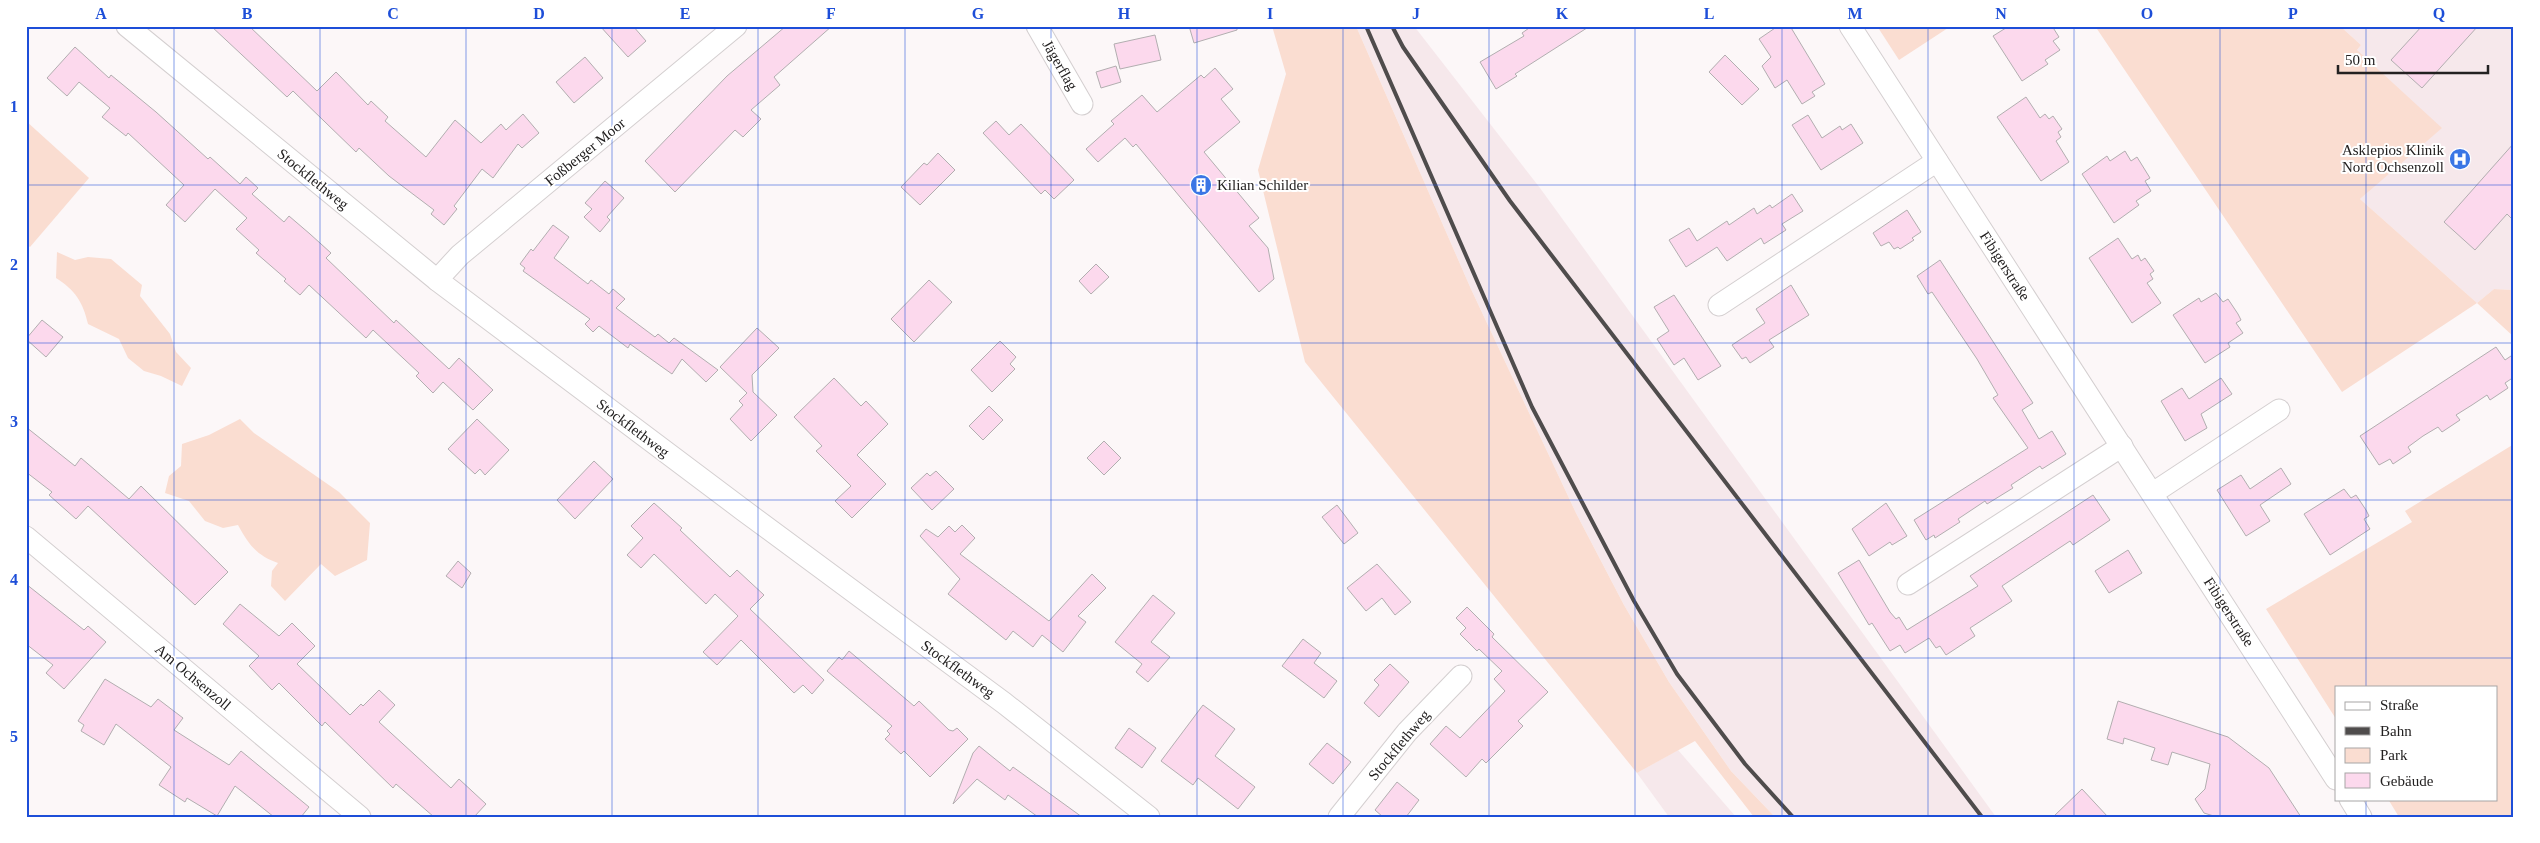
<svg xmlns="http://www.w3.org/2000/svg" width="2540" height="843" viewBox="0 0 2540 843" font-family="'Times New Roman',serif">
	<style>
		.built { fill: #f6e8eb }
		.green { fill: #faddd1 }
		.building { fill: #fcd9ed; stroke: #b2aeb0 }
		.lines { fill: none; stroke-linecap: round; stroke-linejoin: round }
		.minor-casing { stroke: #d4cfd0; stroke-width: 23 }
		.minor { stroke: #fff; stroke-width: 21 }
		.rail { stroke: #4f4c4c; stroke-width: 4 }
		.grid { fill: none; stroke: #1d4ed8; stroke-width: 1; stroke-opacity: 0.55 }
		.labels { text-anchor: middle; stroke-width: 4; stroke-linejoin: round; paint-order: stroke }
		.street-label { font-size: 15px; fill: #232121; stroke: #fff }
		.poi-label { font-size: 15px; fill: #232121; stroke: #fff; text-anchor: end }
		.neatline { fill: none; stroke: #1d4ed8; stroke-width: 2 }
		.grid-label { font-size: 16px; text-anchor: middle; font-weight: bold; fill: #1d4ed8 }
	</style>
	<rect width="100%" height="100%" fill="#fcf7f8"/>
	<g class="built">
		<path d="M1356 26H1414L1540 188 1996 817H1775L1731 771 1669 682 1624 605 1576 513 1471 289Z"/>
		<path d="M2340 26H2514V290L2494 289 2477 303 2360 199 2369 191 2357 50 2361 45Z"/>
		<path d="M1678 750 1736 817H1669L1637 773Z"/>
	</g>
	<g class="green">
		<path d="M1272 26H1356L1471 289 1576 513 1624 605 1669 682 1731 771 1775 817H1754L1695 741 1637 773 1305 362 1258 170 1286 74Z"/>
		<path d="M1877 26H1951L1899 60Z"/>
		<path d="M2095 26H2340L2361 45 2357 50 2442 128 2360 199 2477 303 2494 289 2514 290V337L2477 303 2342 392Z"/>
		<path d="M26 121 89 178 30 247 26 244Z"/>
		<path d="M57 252 75 260 88 257 111 259 142 285 140 296 170 334 176 352 191 368 182 386 161 376 144 371 128 358 119 339 88 324C83 302 75 290 56 278Z"/>
		<path d="M240 419 254 433 339 492 370 523 367 560 335 576 321 564 285 601 271 586 272 571 278 563C257 556 249 545 238 525L223 528 205 521 189 501 165 493 169 476 181 466 182 444 209 435Z"/>
		<path d="M2514 444V817H2399L2388 799H2496V687H2336V719L2266 609 2412 522 2405 511Z"/>
	</g>
	<g class="building">
		<path d="M211 26H249L317 91 336 72 368 105 371 101 388 117 385 121 426 157 455 120 481 143 501 124 506 130 523 114 539 133 522 148 518 144 493 178 482 169 454 206 457 209 444 225 431 214 434 210 389 176 359 148 356 152 293 91 287 97Z"/>
		<path d="M600 26H633L646 41 628 57Z"/>
		<path d="M786 26H832L774 77 780 85 751 110 761 119 743 137 735 130 675 192 645 161 727 76Z"/>
		<path d="M1189 26H1237V30L1194 43Z"/>
		<path d="M1532 26H1590L1515 74 1517 76 1496 89 1480 62 1524 36 1522 33Z"/>
		<path d="M1778 26H1790L1825 84 1812 92 1815 96 1802 104 1787 80 1775 88 1762 66 1771 57 1759 39Z"/>
		<path d="M2009 26H2052L2059 37 2053 41 2060 50 2045 60 2048 64 2022 81 1993 36Z"/>
		<path d="M2422 26H2478L2422 88 2391 60Z"/>
		<path d="M1155 35 1161 60 1120 69 1114 44Z"/>
		<path d="M75 47 109 78 111 75 156 112 208 159 210 157 240 184 246 177 258 188 252 194 284 222 289 216 310 234 331 253 326 258 394 323 396 320 449 369 459 358 493 390 473 410 443 382 433 393 416 376 419 373 373 330 366 338 309 285 300 295 284 281 286 279 256 253 259 250 236 229 247 218 215 189 185 222 166 205 184 185 128 133 126 136 102 117 110 108 79 82 67 96 47 78Z"/>
		<path d="M1725 55 1759 89 1742 105 1709 72Z"/>
		<path d="M585 57 603 78 574 103 556 82Z"/>
		<path d="M1116 66 1121 82 1101 88 1096 72Z"/>
		<path d="M1215 68 1233 89 1221 99 1240 122 1204 152 1259 218 1249 226 1268 248 1274 279 1259 292 1136 144 1133 147 1125 138 1098 162 1086 149 1114 124 1111 121 1142 95 1157 112 1201 75 1204 78Z"/>
		<path d="M2026 97 2040 118 2045 114 2049 119 2053 116 2062 129 2058 132 2061 137 2056 141 2069 162 2041 181 1997 117Z"/>
		<path d="M1808 115 1822 138 1840 126 1842 130 1851 124 1863 143 1821 170 1792 125Z"/>
		<path d="M996 121 1009 135 1021 124 1074 180 1054 199 1045 190 1041 194 983 133Z"/>
		<path d="M2514 143V221L2507 214 2475 250 2444 222Z"/>
		<path d="M2125 151 2131 161 2137 157 2150 178 2145 181 2151 191 2136 201 2139 205 2114 223 2082 174 2107 156 2110 161Z"/>
		<path d="M938 153 955 170 920 205 901 187 924 163 927 165Z"/>
		<path d="M605 181 624 198 607 217 610 220 600 232 584 217 592 209 585 203Z"/>
		<path d="M1792 194 1803 211 1782 224 1786 230 1764 244 1761 238 1727 261 1717 247 1686 267 1669 240 1689 228 1697 241 1727 221 1729 225 1754 208 1757 214 1770 205 1772 208Z"/>
		<path d="M1907 210 1921 232 1912 238 1914 240 1900 249 1898 247 1894 249 1889 242 1881 246 1873 233Z"/>
		<path d="M553 225 569 237 554 258 588 284 591 280 609 294 613 289 625 299 616 308 655 337 658 334 669 343 674 338 718 370 706 382 682 359 672 374 630 344 628 348 599 326 593 332 585 324 590 319 523 271 525 268 520 264 531 249 533 251Z"/>
		<path d="M2118 238 2132 259 2138 255 2141 261 2145 258 2154 271 2150 274 2153 279 2147 283 2161 303 2132 323 2089 258Z"/>
		<path d="M1940 260 2033 403 2022 410 2039 439 2052 431 2066 454 2042 469 2040 466 2011 485 2013 488 1987 504 1985 501 1958 519 1960 522 1935 538 1934 535 1926 540 1914 520 2028 448 1993 398 1998 395 1977 359 1932 292 1928 294 1917 276Z"/>
		<path d="M1096 264 1109 277 1091 294 1079 281Z"/>
		<path d="M929 280 952 302 914 342 891 319Z"/>
		<path d="M1791 285 1809 315 1769 340 1774 347 1750 363 1746 357 1742 359 1732 345 1765 323 1756 309Z"/>
		<path d="M2216 293 2223 302 2228 299 2238 314 2241 320 2236 323 2243 333 2228 343 2230 347 2205 363 2173 315 2199 298 2201 302Z"/>
		<path d="M1674 295 1721 366 1698 380 1684 358 1674 365 1657 339 1669 331 1654 307Z"/>
		<path d="M42 320 63 337 46 357 26 339Z"/>
		<path d="M757 328 779 348 752 375 753 392 777 415 751 441 730 419 743 405 739 401 747 393 720 367Z"/>
		<path d="M1000 341 1016 357 1010 364 1015 369 992 392 971 370Z"/>
		<path d="M2496 347 2505 360 2514 354V377L2505 383 2508 388 2490 400 2487 395 2472 405 2456 415 2460 420 2442 432 2438 427 2423 436 2408 447 2411 452 2393 464 2390 459 2379 465 2360 436Z"/>
		<path d="M834 378 861 406 866 401 888 424 857 455 886 484 852 518 835 501 851 486 816 451 822 446 794 417Z"/>
		<path d="M2221 378 2232 394 2201 414 2207 428 2185 441 2161 401 2182 388 2189 399Z"/>
		<path d="M989 406 1003 420 983 440 969 426Z"/>
		<path d="M477 419 509 450 485 475 480 469 475 474 448 449Z"/>
		<path d="M26 427 75 466 81 458 129 499 141 486 228 572 195 605 88 506 76 519 49 495 52 492 26 472Z"/>
		<path d="M1104 441 1121 458 1104 475 1087 458Z"/>
		<path d="M594 461 613 479 575 519 557 500Z"/>
		<path d="M2281 468 2291 484 2260 505 2270 521 2246 536 2217 490 2241 475 2250 489Z"/>
		<path d="M936 471 954 489 932 510 911 488 927 473 930 476Z"/>
		<path d="M2344 489 2351 498 2356 495 2366 510 2369 516 2364 519 2370 529 2330 555 2304 514Z"/>
		<path d="M2093 495 2110 520 2073 545 2070 541 2002 586 2012 601 1970 628 1975 636 1946 655 1940 646 1936 648 1929 638 1905 653 1900 645 1890 651 1872 623 1869 625 1838 573 1859 560 1890 612 1896 619 1899 617 1907 630 1978 586 1970 576Z"/>
		<path d="M654 503 682 528 680 530 730 577 737 570 764 595 750 609 824 680 812 694 803 685 794 693 741 640 717 665 703 652 738 616 715 594 706 604 654 554 641 568 627 555 643 538 631 526Z"/>
		<path d="M1886 503 1907 536 1892 545 1890 542 1869 556 1852 529Z"/>
		<path d="M1337 505 1358 533 1344 544 1322 517Z"/>
		<path d="M962 525 975 538 960 554 1049 621 1092 574 1106 588 1078 616 1086 622 1063 652 1042 635 1033 647 1013 631 1006 640 948 594 960 579 920 536 926 529 938 537 949 526 955 532Z"/>
		<path d="M2128 550 2142 573 2109 593 2095 571Z"/>
		<path d="M458 561 471 573 462 588 446 576Z"/>
		<path d="M1377 564 1411 602 1395 615 1382 598 1366 611 1347 588Z"/>
		<path d="M26 584 84 630 88 626 106 642 64 689 46 673 53 665 26 644Z"/>
		<path d="M1153 595 1175 613 1151 642 1170 657 1148 682 1136 672 1142 664 1115 642Z"/>
		<path d="M240 604 279 636 292 623 315 646 297 664 350 715 361 704 363 706 379 690 395 705 379 722 451 788 459 779 486 804 474 817H434L396 784 393 788 325 722 322 726 279 683 272 690 249 666 259 656 223 624Z"/>
		<path d="M1467 607 1494 634 1492 637 1548 692 1518 721 1523 726 1486 763 1482 759 1466 777 1430 744 1446 726 1460 738 1505 691 1494 679 1502 671 1479 649 1477 651 1460 634 1466 628 1456 618Z"/>
		<path d="M1303 639 1321 653 1314 663 1337 681 1324 698 1282 666Z"/>
		<path d="M849 651 914 706 919 701 949 730 953 731 957 728 968 739 930 777 904 751 901 754 885 739 890 734 887 731 892 726 827 671 839 657 842 660Z"/>
		<path d="M1390 664 1409 682 1379 717 1364 703 1379 685 1374 680Z"/>
		<path d="M105 679 151 707 158 699 183 718 174 730 229 765 241 751 309 807 301 817H274L235 786 217 816 187 798 185 802 159 785 171 767 116 724 104 745 81 731 84 725 78 721Z"/>
		<path d="M2118 701 2228 737 2269 768 2301 817H2217L2204 813 2195 799 2205 789 2210 764 2172 752 2168 765 2151 760 2155 748 2124 738 2123 744 2107 739Z"/>
		<path d="M1203 705 1235 729 1215 756 1255 787 1238 809 1198 778 1193 785 1161 761Z"/>
		<path d="M1129 728 1156 748 1142 768 1115 748Z"/>
		<path d="M1327 743 1351 762 1333 784 1309 764Z"/>
		<path d="M979 746 1010 771 1013 767 1082 817H1038L1008 795 1005 800 977 779 953 804 973 753Z"/>
		<path d="M1397 782 1419 800 1406 817H1383L1375 810Z"/>
		<path d="M2082 789 2108 817H2053Z"/>
	</g>
	<g class="lines">
		<g class="minor-casing">
			<g id="minor">
				<path d="M127 26 437 280 743 510 1004 703 1149 817"/>
				<path d="M1037 26 1082 104"/>
				<path d="M1850 26 2336 779"/>
				<path d="M437 280 460 255 736 26"/>
				<path d="M1719 305 1937 161"/>
				<path d="M2153 493 2279 410"/>
				<path d="M26 537 360 817"/>
				<path d="M1908 584 2122 446"/>
				<path d="M2350 799 2361 817"/>
				<path d="M1339 817 1407 732 1461 676"/>
			</g>
		</g>
		<use href="#minor" class="minor"/>
		<g class="rail">
			<path d="M1366 26 1532 407 1634 601 1677 674 1745 764 1793 817"/>
			<path d="M1392 26 1403 47 1510 201 1982 817"/>
		</g>
	</g>
	<path class="grid" d="M174 26V817M320 26V817M466 26V817M612 26V817M758 26V817M905 26V817M1051 26V817M1197 26V817M1343 26V817M1489 26V817M1635 26V817M1782 26V817M1928 26V817M2074 26V817M2220 26V817M2366 26V687M26 185H2514M26 343H2514M26 500H2514M26 658H2514M2366 799V817"/>
	<defs>
		<g id="hospital-disc" transform="scale(1.125)"><circle r="9.5" fill="#3a76e5" stroke="#fff"/><path d="M-5-5h3v3.5h4V-5h3V5h-3V1.5h-4V5h-3Z" fill="#fff"/></g>
		<g id="building-disc" transform="scale(1.125)"><circle r="9.5" fill="#3a76e5" stroke="#fff"/><path d="M-4-6H4V6H1V3H-1V6H-4ZM-2.5-4.3h1.7v1.8h-1.7ZM.8-4.3h1.7v1.8H.8ZM-2.5-1h1.7V.8h-1.7ZM.8-1h1.7V.8H.8Z" fill="#fff"/></g>
	</defs>
	<g fill-rule="evenodd">
		<use href="#hospital-disc" x="2460" y="159"/>
		<use href="#building-disc" x="1201" y="185"/>
	</g>
	<g class="labels">
		<g class="street-label">
			<text transform="translate(1060 65) rotate(60)" y="5">Jägerflag</text>
			<text transform="translate(585 152) rotate(-39)" y="5">Foßberger Moor</text>
			<text transform="translate(313 179) rotate(39)" y="5">Stockflethweg</text>
			<text transform="translate(2005 266) rotate(57)" y="5">Fibigerstraße</text>
			<text transform="translate(633 428) rotate(37)" y="5">Stockflethweg</text>
			<text transform="translate(2229 612) rotate(57)" y="5">Fibigerstraße</text>
			<text transform="translate(958 669) rotate(36)" y="5">Stockflethweg</text>
			<text transform="translate(193 677) rotate(40)" y="5">Am Ochsenzoll</text>
			<text transform="translate(1399 745) rotate(-50)" y="5">Stockflethweg</text>
		</g>
		<g class="poi-label">
			<text x="2444" y="155">Asklepios Klinik<tspan x="2444" dy="17">Nord Ochsenzoll</tspan></text>
			<text x="1217" y="190" text-anchor="start">Kilian Schilder</text>
		</g>
	</g>
	<rect width="2540" height="843" fill="none" stroke="#ffffff" stroke-width="55"/>
	<rect x="2335" y="686" width="162" height="115" fill="#ffffff" stroke="#a7a6a6"/>
	<rect x="2345" y="702" width="25" height="8" fill="#ffffff" stroke="#a7a6a6"/>
	<text x="2380" y="710" font-size="15" fill="#232121">Straße</text>
	<rect x="2345" y="727" width="25" height="8" fill="#4f4c4c" stroke="#a7a6a6"/>
	<text x="2380" y="736" font-size="15" fill="#232121">Bahn</text>
	<rect x="2345" y="748" width="25" height="15" fill="#faddd1" stroke="#a7a6a6"/>
	<text x="2380" y="760" font-size="15" fill="#232121">Park</text>
	<rect x="2345" y="773" width="25" height="15" fill="#fcd9ed" stroke="#a7a6a6"/>
	<text x="2380" y="786" font-size="15" fill="#232121">Gebäude</text>
	<path d="M2338 65v8h150v-8" fill="none" stroke="#232121" stroke-width="2.5"/>
	<text x="2345" y="65" font-size="15" fill="#232121" stroke="#ffffff" stroke-width="4" paint-order="stroke">50 m</text>
	<rect x="28" y="28" width="2484" height="788" class="neatline"/>
	<g class="grid-label">
		<text x="101" y="19">A</text>
		<text x="247" y="19">B</text>
		<text x="393" y="19">C</text>
		<text x="539" y="19">D</text>
		<text x="685" y="19">E</text>
		<text x="831" y="19">F</text>
		<text x="978" y="19">G</text>
		<text x="1124" y="19">H</text>
		<text x="1270" y="19">I</text>
		<text x="1416" y="19">J</text>
		<text x="1562" y="19">K</text>
		<text x="1709" y="19">L</text>
		<text x="1855" y="19">M</text>
		<text x="2001" y="19">N</text>
		<text x="2147" y="19">O</text>
		<text x="2293" y="19">P</text>
		<text x="2439" y="19">Q</text>
		<text x="14" y="112">1</text>
		<text x="14" y="270">2</text>
		<text x="14" y="427">3</text>
		<text x="14" y="585">4</text>
		<text x="14" y="742">5</text>
	</g>
</svg>
